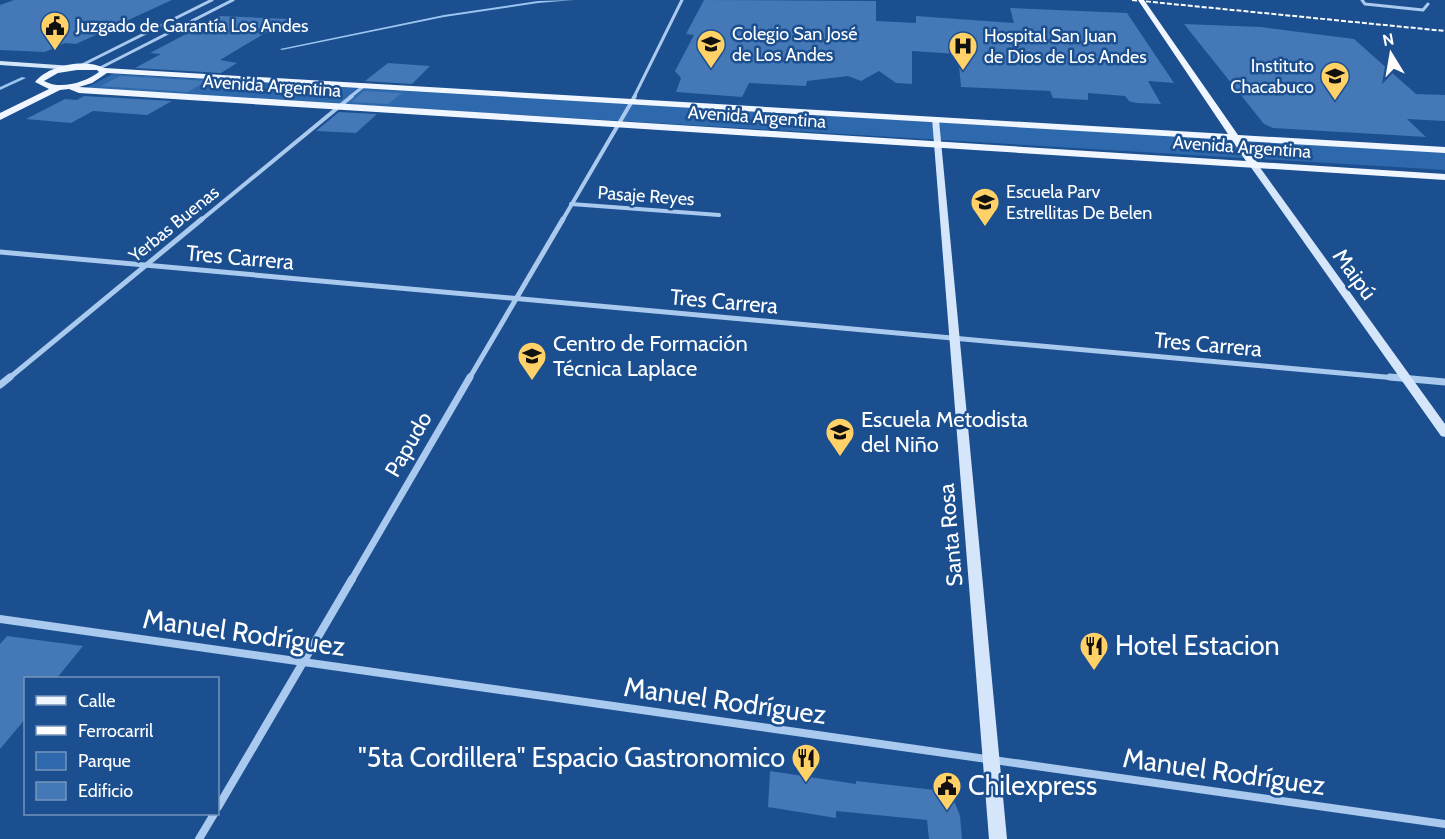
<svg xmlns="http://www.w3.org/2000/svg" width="1445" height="839" viewBox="0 0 1445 839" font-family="Cabin,sans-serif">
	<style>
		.green { fill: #2e69ad }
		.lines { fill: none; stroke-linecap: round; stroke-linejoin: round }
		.stream { fill: #9cc4f0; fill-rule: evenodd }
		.building { fill: #4478b7 }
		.minor-far4 { stroke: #a9c9ee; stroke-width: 3 }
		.minor-far3 { stroke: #a9c9ee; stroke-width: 4 }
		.minor-far2 { stroke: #a9c9ee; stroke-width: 5 }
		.minor-far1 { stroke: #a9c9ee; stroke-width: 7 }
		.minor { stroke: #a9c9ee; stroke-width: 8 }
		.secondary { fill: #d6e6fa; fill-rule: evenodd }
		.primary { fill: #f0f6ff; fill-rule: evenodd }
		.rail { stroke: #fff; stroke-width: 2; stroke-dasharray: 5 2; stroke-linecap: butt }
		.labels { text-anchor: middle; stroke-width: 5; stroke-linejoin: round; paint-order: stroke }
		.far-poi-label { font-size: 18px; fill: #fff; stroke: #1b4f8f; text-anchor: start }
		.far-street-label { font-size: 18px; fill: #fff; stroke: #1b4f8f }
		.street-label { font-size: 22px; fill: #fff; stroke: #1b4f8f }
		.poi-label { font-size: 22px; fill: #fff; stroke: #1b4f8f; text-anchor: start }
		.near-street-label { font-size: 27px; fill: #fff; stroke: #1b4f8f }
		.near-poi-label { font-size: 27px; fill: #fff; stroke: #1b4f8f; text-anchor: start }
	</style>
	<rect width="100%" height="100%" fill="#1b4f8f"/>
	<path class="green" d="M113 74 1445 151V170L84 89Z"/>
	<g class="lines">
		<g class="stream">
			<path d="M574 0 538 3 444 17 282 50 280 49 444 15 538 1Z"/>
			<path d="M22 77 26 78 0 90V87Z"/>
		</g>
	</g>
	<g class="building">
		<path d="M14 0H172L76 44 65 43 45 52 0 50V5Z"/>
		<path d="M704 0 876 1V21L916 23V16L1014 23 1010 8 1127 13 1174 83 1148 81 1161 104 1136 103 1129 101 1125 96 1088 93V100L1053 98 1050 91 961 87 958 54 912 51V84L896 83 879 71 861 81 848 76 807 81 806 86 749 83 742 97 676 92 681 78 675 71 694 35 686 34Z"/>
		<path d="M220 16 289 19 220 60 237 63 221 73 135 68 161 54 150 53Z"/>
		<path d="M1184 24 1261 27 1354 39 1416 94 1445 95V121L1407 119 1426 137 1273 128 1264 124Z"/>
		<path d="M388 63 430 66 412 84 365 81Z"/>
		<path d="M120 76 206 81 188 92 101 86Z"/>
		<path d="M364 91 402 93 388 104 351 102Z"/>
		<path d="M84 96 172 101 147 115 93 111 71 123 26 119 65 99 77 100Z"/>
		<path d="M339 112 377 114 356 133 316 131Z"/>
		<path d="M7 636 83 646 57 678H26V718L0 749V644Z"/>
		<path d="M770 771 856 784V781L935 790 946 795 955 803 960 816 962 839H929L927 820 836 811V818L768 807Z"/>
	</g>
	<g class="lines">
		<g class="minor-far4">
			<path d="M1362 0 1365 4 1423 10 1428 4"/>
			<path d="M78 67 212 0"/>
			<path d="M100 68 233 0"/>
			<path d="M350 97 365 85"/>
			<path d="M634 97 682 0"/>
		</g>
		<g class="minor-far3">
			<path d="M571 204 719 215"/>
			<path d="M200 221 352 96"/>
			<path d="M562 221 635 96"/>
		</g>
		<g class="minor-far2">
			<path d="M0 252 1407 379"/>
			<path d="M8 379 202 219"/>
			<path d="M469 379 563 219"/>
		</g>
		<g class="minor-far1">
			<path d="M1390 377 1445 382"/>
			<path d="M0 385 10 377"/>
			<path d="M351 581 470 377"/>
		</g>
		<g class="minor">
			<path d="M0 619 1445 824"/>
			<path d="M218 807 352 579"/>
			<path d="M199 839 214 814"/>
		</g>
		<g class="secondary">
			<path d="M0 61 73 66 76 68 73 70 0 65Z"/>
			<path d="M932 118 939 120 1007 839H989Z"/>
			<path d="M1250 162H1256L1445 424V437L1441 436 1250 166Z"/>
		</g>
		<path class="primary" d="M1138 0H1144L1238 135 1445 147V153L1242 141 1257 162 1445 174V180L79 93 69 89 60 90 0 120V113L49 89 35 82C48 65 85 58 104 68L1228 134ZM77 70H97L99 72C84 83 60 90 44 81L58 73ZM107 73 1232 140 1246 161 79 87 92 83Z"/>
		<path class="rail" d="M1132 0 1445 31"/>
	</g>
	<defs>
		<g id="civic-pin" transform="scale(1.5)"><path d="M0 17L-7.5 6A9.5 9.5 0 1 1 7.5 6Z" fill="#ffd166" stroke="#1b4f8f"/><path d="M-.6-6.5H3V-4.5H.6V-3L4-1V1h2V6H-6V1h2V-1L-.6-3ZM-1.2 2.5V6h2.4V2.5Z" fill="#111"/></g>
		<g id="school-pin" transform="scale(1.5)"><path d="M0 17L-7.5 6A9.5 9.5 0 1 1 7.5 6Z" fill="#ffd166" stroke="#1b4f8f"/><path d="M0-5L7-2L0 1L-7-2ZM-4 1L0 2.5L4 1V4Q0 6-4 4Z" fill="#111"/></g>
		<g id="hospital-pin" transform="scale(1.5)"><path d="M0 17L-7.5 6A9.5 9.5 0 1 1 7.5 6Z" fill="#ffd166" stroke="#1b4f8f"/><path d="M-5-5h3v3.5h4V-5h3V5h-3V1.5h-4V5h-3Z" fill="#111"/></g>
		<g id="university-pin" transform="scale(1.5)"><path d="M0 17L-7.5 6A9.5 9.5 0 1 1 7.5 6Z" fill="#ffd166" stroke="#1b4f8f"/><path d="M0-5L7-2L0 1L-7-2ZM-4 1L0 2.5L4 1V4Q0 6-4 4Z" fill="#111"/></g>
		<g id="restaurant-pin" transform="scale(1.5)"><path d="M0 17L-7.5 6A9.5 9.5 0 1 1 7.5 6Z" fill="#ffd166" stroke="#1b4f8f"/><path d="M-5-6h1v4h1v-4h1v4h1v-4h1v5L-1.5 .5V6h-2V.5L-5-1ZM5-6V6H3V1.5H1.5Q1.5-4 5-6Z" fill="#111"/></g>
	</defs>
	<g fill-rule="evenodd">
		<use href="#civic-pin" x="55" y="26"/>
		<use href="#school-pin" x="711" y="44"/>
		<use href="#hospital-pin" x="963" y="46"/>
		<use href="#school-pin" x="1335" y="76"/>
		<use href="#school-pin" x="985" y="202"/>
		<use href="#university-pin" x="532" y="356"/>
		<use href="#school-pin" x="840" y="432"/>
		<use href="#restaurant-pin" x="1094" y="646"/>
		<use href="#restaurant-pin" x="806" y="758"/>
		<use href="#civic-pin" x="947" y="786"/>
	</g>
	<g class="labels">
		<g class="far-poi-label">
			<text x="76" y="32">Juzgado de Garantía Los Andes</text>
			<text x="732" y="40">Colegio San José<tspan x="732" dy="21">de Los Andes</tspan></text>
			<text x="984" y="42">Hospital San Juan<tspan x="984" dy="21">de Dios de Los Andes</tspan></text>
			<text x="1314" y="72" text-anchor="end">Instituto<tspan x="1314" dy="21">Chacabuco</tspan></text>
			<text x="1006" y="198">Escuela Parv<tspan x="1006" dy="21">Estrellitas De Belen</tspan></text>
		</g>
		<g class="far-street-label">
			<text transform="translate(272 86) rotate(4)" y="6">Avenida Argentina</text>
			<text transform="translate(757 117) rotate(4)" y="6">Avenida Argentina</text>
			<text transform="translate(1242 147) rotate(4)" y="6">Avenida Argentina</text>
			<text transform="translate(646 196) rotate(4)" y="6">Pasaje Reyes</text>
			<text transform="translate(174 224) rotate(-39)" y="6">Yerbas Buenas</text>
		</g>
		<g class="street-label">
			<text transform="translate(240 257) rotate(5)" y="8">Tres Carrera</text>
			<text transform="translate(1355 274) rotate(54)" y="8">Maipú</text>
			<text transform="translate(724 301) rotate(5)" y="8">Tres Carrera</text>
			<text transform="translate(1208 344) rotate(5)" y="8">Tres Carrera</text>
			<text transform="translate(408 444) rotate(-60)" y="8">Papudo</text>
			<text transform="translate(950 535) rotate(-95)" y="8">Santa Rosa</text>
		</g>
		<g class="poi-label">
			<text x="553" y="351">Centro de Formación<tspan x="553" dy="25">Técnica Laplace</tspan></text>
			<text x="861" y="427">Escuela Metodista<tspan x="861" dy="25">del Niño</tspan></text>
		</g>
		<g class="near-street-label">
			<text transform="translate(244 633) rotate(8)" y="9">Manuel Rodríguez</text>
			<text transform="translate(725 701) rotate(8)" y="9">Manuel Rodríguez</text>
			<text transform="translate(1224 772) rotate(8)" y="9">Manuel Rodríguez</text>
		</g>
		<g class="near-poi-label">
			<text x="1115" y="655">Hotel Estacion</text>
			<text x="785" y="767" text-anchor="end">"5ta Cordillera" Espacio Gastronomico</text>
			<text x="968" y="795">Chilexpress</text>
		</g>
	</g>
	<rect x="24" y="677" width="195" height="138" fill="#1b4f8f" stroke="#7695bc" stroke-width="1.5"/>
	<rect x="36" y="696" width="30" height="9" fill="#f0f6ff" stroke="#7695bc" stroke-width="1.5"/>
	<text x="78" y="707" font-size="18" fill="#ffffff">Calle</text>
	<rect x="36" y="726" width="30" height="9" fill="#ffffff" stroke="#7695bc" stroke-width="1.5"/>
	<text x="78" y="737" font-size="18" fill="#ffffff">Ferrocarril</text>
	<rect x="36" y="752" width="30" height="18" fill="#2e69ad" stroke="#7695bc" stroke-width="1.5"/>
	<text x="78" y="767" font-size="18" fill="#ffffff">Parque</text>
	<rect x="36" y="782" width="30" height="18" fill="#4478b7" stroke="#7695bc" stroke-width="1.5"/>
	<text x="78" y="797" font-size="18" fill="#ffffff">Edificio</text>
	<g transform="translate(1391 54) rotate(349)" stroke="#1b4f8f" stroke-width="4.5" paint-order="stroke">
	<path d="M0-4.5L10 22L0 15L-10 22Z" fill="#ffffff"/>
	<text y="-9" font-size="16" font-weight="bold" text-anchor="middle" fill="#ffffff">N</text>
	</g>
</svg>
